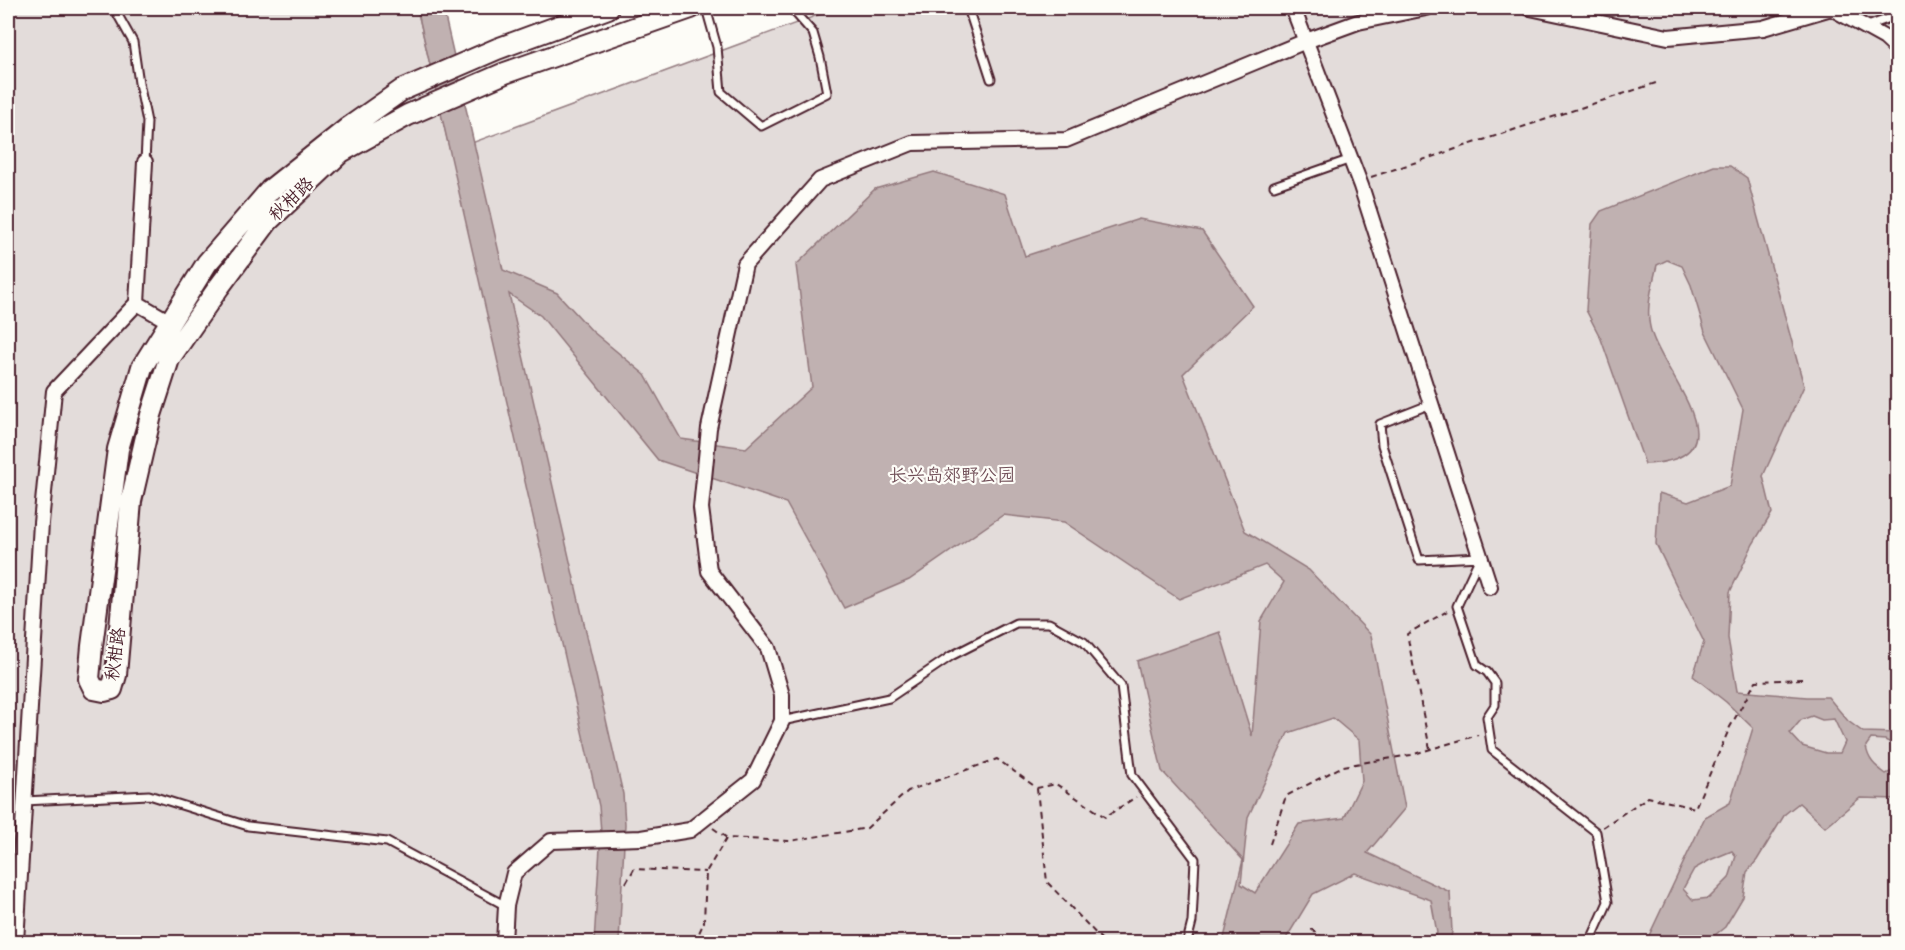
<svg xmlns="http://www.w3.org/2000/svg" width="1905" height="950" viewBox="0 0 1905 950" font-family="Dekko,'LXGW WenKai TC',sans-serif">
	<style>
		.green { fill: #e3dcda; stroke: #967e82; stroke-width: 1.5 }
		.water { fill: #c0b1b1; stroke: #91777b; stroke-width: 1.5; fill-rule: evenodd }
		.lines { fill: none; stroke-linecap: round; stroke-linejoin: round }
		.lane-casing { stroke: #4a1f2b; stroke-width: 11 }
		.street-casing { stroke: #4a1f2b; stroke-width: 18 }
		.secondary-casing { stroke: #4a1f2b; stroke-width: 24 }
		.path { stroke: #4a1f2b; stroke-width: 2; stroke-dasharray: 6 4.5; stroke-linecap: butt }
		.lane { stroke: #fdfcf7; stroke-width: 7 }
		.street { stroke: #fdfcf7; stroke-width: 14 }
		.secondary { stroke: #fdfcf7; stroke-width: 20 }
		.labels { text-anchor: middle; stroke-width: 4.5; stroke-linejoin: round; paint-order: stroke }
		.street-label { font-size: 18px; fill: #4a1f2b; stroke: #fdfcf7 }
		.park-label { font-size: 18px; fill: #704e57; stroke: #fdfcf7 }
	</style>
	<rect width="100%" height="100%" fill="#fdfcf7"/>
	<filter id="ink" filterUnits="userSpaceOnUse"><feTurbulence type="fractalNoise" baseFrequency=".0167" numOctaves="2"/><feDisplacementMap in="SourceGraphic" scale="12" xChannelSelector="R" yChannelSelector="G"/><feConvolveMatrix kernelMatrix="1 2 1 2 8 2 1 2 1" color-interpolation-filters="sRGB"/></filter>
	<g filter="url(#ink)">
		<path class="green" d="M8 8H417L450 151 837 8H1897V942H8Z"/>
		<g class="water">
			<path d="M417 8H443L503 270 557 293 592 331 645 375 681 439 746 448 812 387 796 265 875 189 934 172 1005 194 1025 256 1139 219 1202 231 1253 306 1183 374 1245 531 1309 570 1371 635 1405 808 1367 853 1450 892 1452 932 1450 942H1430L1437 933 1431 900 1355 873 1313 894 1284 942H1223L1243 860 1162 771 1137 661 1220 632 1252 736 1261 621 1284 582 1265 565 1179 599 1064 522 1003 515 909 580 844 608 786 503 658 460 541 316 509 294 623 794 625 824 619 942H594L601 832 599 806ZM1333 718 1359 740 1362 781 1344 818 1299 824 1255 893 1241 884 1248 817 1288 733Z"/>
			<path d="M1714 166H1730L1747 178 1804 386 1763 476 1772 513 1753 544 1730 592 1728 638 1737 691 1807 697H1828L1848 721 1863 732 1897 733V746L1885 740 1871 739 1866 746C1868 760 1875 766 1886 774L1897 769V799L1860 798 1825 827 1799 803 1785 814 1757 860 1747 872 1743 897 1725 927 1706 942H1646L1705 817 1730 803 1753 728 1726 702 1693 676 1704 642 1656 544 1659 493 1688 502 1730 486 1743 409 1705 332 1691 285 1682 266 1667 260 1657 265C1652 287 1644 312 1652 334 1667 380 1747 459 1645 464L1601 339 1586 310 1592 224 1601 211ZM1812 716 1822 720 1834 719 1845 742 1840 753H1826L1802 746 1790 733 1801 720ZM1732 851 1736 856 1729 878 1709 898 1693 900 1683 889 1694 869 1710 860Z"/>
		</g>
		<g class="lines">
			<g class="lane-casing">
				<g id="lane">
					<path d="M114 8 133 42 139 83 147 122 145 162"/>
					<path d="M706 8 717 47 721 92 761 126 827 93 820 57 813 33 791 8"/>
					<path d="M968 8 991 79"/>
					<path d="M1865 27 1898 15"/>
					<path d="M1274 186 1351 159"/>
					<path d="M1431 404 1380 424 1382 445 1419 560 1480 557 1457 606 1477 665 1487 672 1495 683V705L1487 717 1492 750 1596 832 1608 902 1590 942"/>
					<path d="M782 721 889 698 951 656 1016 623H1049L1084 642 1121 686 1132 775 1195 859 1192 922 1187 942"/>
					<path d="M24 801 149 795 248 826 387 842 506 906"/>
				</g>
			</g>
			<g class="street-casing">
				<g id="street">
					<path d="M1293 8 1361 186 1490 587"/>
					<path d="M1530 8 1668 37 1763 28 1831 8 1885 38 1898 50"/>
					<path d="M145 162 137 303 170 322"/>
					<path d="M16 942 41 523 54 391 137 303"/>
					<path d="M504 942 506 906 514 873 551 841 641 838 690 830 753 780 782 721V695L768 648 709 571 701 508 709 428 745 264 820 180 912 143 1066 140 1306 41 1358 22 1426 8"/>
				</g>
			</g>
			<g class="secondary-casing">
				<path id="secondary" d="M608 8 497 49 402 90 348 128 270 190 207 263 142 367 118 449 92 646 89 679 94 689 104 691 112 689 116 675 131 501 151 415 169 359 219 287 268 221 341 152 408 115 505 73 691 8"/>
			</g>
			<g class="path">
				<path d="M1371 177 1659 82"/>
				<path d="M1430 749 1407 634 1449 610"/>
				<path d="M1037 789 1047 882 1102 940 1098 942"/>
				<path d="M1603 827 1648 797 1695 808 1730 727 1756 681 1803 679"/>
				<path d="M713 828 727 838 790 841 867 828 908 791 997 759 1037 788 1056 784 1105 817 1136 797"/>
				<path d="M1270 844 1286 796 1343 766 1411 755 1478 735"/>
				<path d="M626 883 634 869 706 872"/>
				<path d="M1311 929 1328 942"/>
				<path d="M695 942 704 922 706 872 726 839"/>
			</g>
			<use href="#lane" class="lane"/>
			<use href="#street" class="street"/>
			<use href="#secondary" class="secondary"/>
		</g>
	</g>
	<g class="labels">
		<g class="street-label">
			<text transform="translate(291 199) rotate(-44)" y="6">秋柑路</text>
			<text transform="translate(115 654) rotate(-82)" y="6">秋柑路</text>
		</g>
		<g class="park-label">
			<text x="952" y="481">长兴岛郊野公园</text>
		</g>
	</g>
	<rect width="1905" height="950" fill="none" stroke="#fdfcf7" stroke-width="30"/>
	<rect x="15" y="15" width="1875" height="920" fill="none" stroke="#4a1f2b" stroke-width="2" filter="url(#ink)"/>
</svg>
